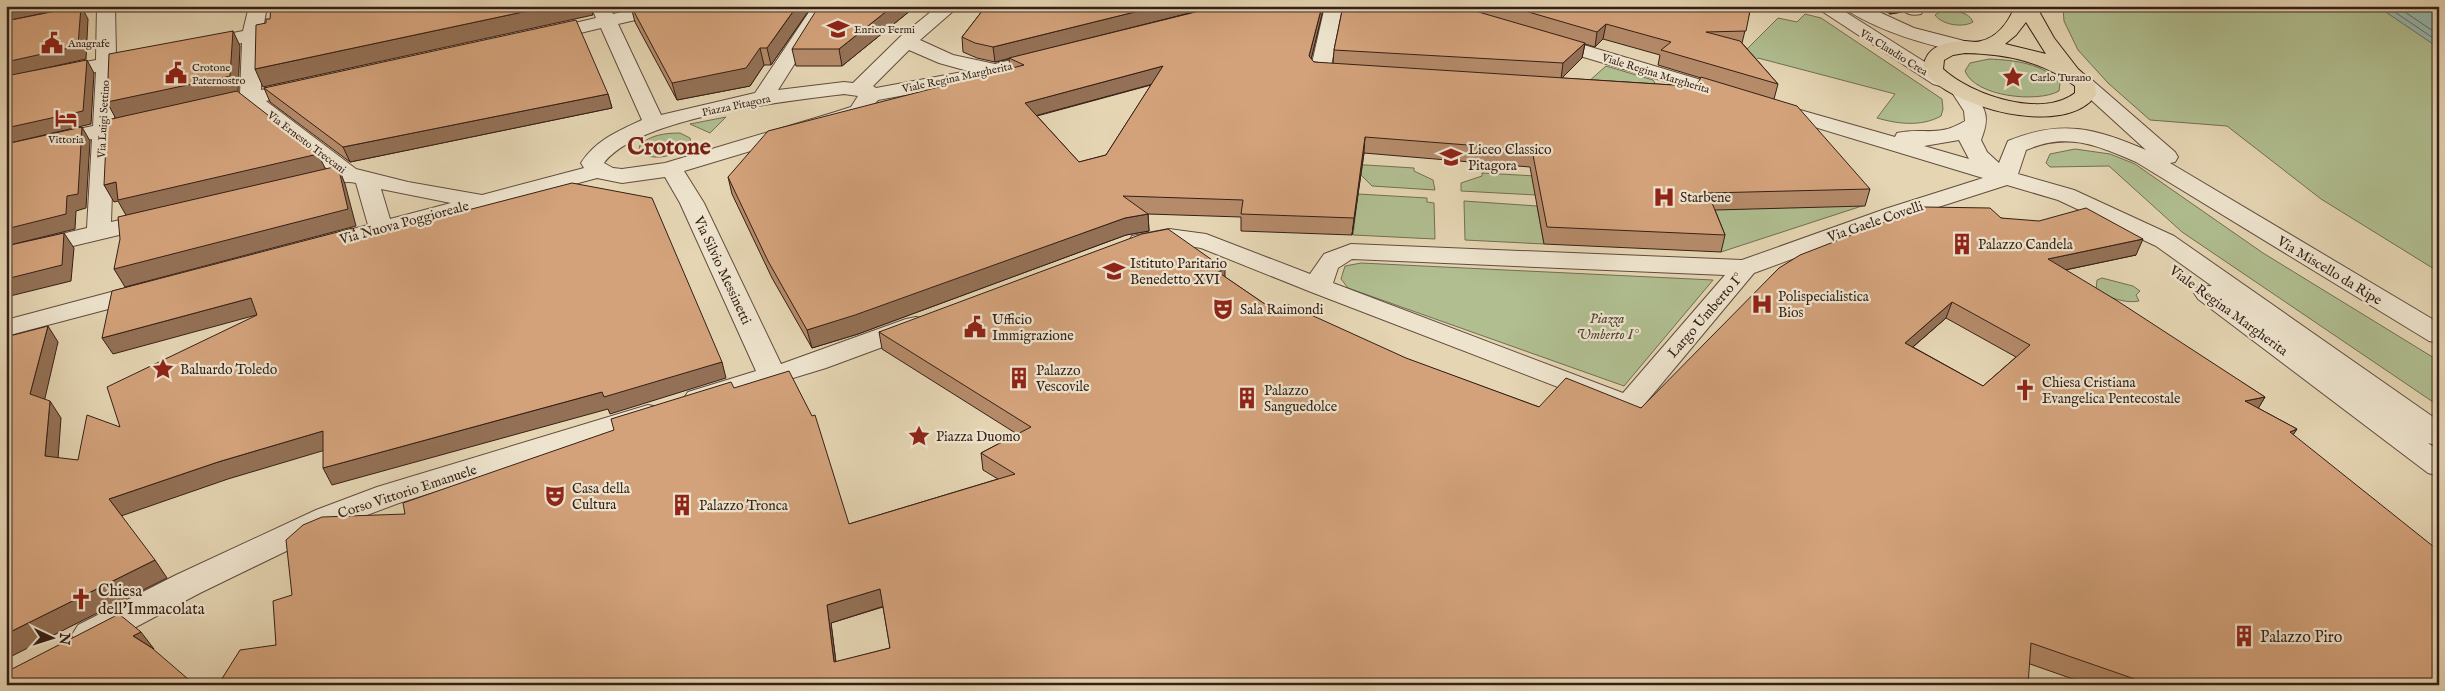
<svg xmlns="http://www.w3.org/2000/svg" width="2445" height="691" viewBox="0 0 2445 691" font-family="'IM FELL English',serif">
	<style>
		.green { fill: #b0be90; stroke: #726e53 }
		.water { fill: #96b8af; stroke: #6f7b72 }
		.lines { fill: none; stroke-linecap: round; stroke-linejoin: round }
		.shore { stroke: #666c62; stroke-width: 1 }
		.minor-casing { stroke: #614c3d; stroke-width: 2 }
		.major-casing { stroke: #351f16; stroke-width: 2 }
		.minor { fill: #eee4ce; fill-rule: evenodd }
		.major { fill: #e5d5b3; fill-rule: evenodd }
		.wall { fill: #b58b6a; stroke: #351f16; fill-rule: evenodd }
		.shaded-wall { fill: #947156; stroke: #351f16 }
		.building { fill: #d3a27b; stroke: #351f16; fill-rule: evenodd }
		.labels { text-anchor: middle; stroke-width: 4.5; stroke-linejoin: round; paint-order: stroke }
		.far-poi-label { font-size: 11px; fill: #351f16; stroke: #eee4ce; text-anchor: start }
		.far-street-label { font-size: 11px; fill: #351f16; stroke: #eee4ce }
		.poi-label { font-size: 14px; fill: #351f16; stroke: #eee4ce; text-anchor: start }
		.street-label { font-size: 14px; fill: #351f16; stroke: #eee4ce }
		.park-label { font-size: 14px; font-style: italic; fill: #544734; stroke: #eee4ce }
		.near-poi-label { font-size: 16px; fill: #351f16; stroke: #eee4ce; text-anchor: start }
		.town-label { font-size: 24px; font-weight: bold; fill: #7a1f14; stroke: #eee4ce }
	</style>
	<rect width="100%" height="100%" fill="#e5d5b3"/>
	<filter id="stains"><feTurbulence type="fractalNoise" baseFrequency=".004" numOctaves="4"/><feColorMatrix values="0 0 0 0 .2 0 0 0 0 .09 0 0 0 0 .02 0 0 0 .5 -.17"/></filter>
	<radialGradient id="worn" r=".72"><stop offset=".6" stop-color="#630" stop-opacity="0"/><stop offset="1" stop-color="#630" stop-opacity=".3"/></radialGradient>
	<g class="green">
		<path d="M2063 6H2377L2439 48V272L2321 199 2227 126 2150 120 2108 83 2078 50 2064 21Z"/>
		<path d="M1941 11C1952 10 1969 11 1973 22 1963 28 1942 25 1935 15Z"/>
		<path d="M1805 14 1821 18 1942 99 1943 109 1941 116C1921 127 1898 124 1877 118L1895 94 1758 58 1738 79 1721 75 1778 18 1797 22Z"/>
		<path d="M1989 59C2013 60 2045 63 2060 84L2059 91C2038 103 1975 97 1965 71L1970 63Z"/>
		<path d="M1606 66 1653 80 1655 83 1653 85 1588 82Z"/>
		<path d="M726 117 710 133 690 124Z"/>
		<path d="M680 133 690 138 691 143C681 155 650 164 639 150L640 145C650 135 665 133 680 133Z"/>
		<path d="M2075 149 2110 154 2135 164 2263 253 2439 361V406L2182 232 2109 166 2050 167 2046 163 2050 154Z"/>
		<path d="M1350 164 1414 168V171L1433 180 1435 190 1372 186Z"/>
		<path d="M1482 173 1571 178 1536 195 1461 191V183L1482 176Z"/>
		<path d="M1358 194 1427 198V202L1434 203 1435 239 1353 235Z"/>
		<path d="M1464 201 1537 206 1544 244 1465 240Z"/>
		<path d="M1865 205 1721 252 1704 210Z"/>
		<path d="M1361 263 1713 280 1624 386 1348 288 1341 279 1345 266Z"/>
		<path d="M2102 278 2133 286 2140 291 2136 295 2139 301C2125 304 2107 297 2096 290L2097 280Z"/>
	</g>
	<path class="water" d="M2377 6H2439V48Z"/>
	<g class="lines">
		<g class="shore">
			<path d="M2386 6 2439 42"/>
			<path d="M2396 6 2439 35"/>
		</g>
		<g class="minor-casing">
			<g id="minor">
				<path d="M97 6H115L116 56 145 50 152 52 155 56 152 60 116 68 114 122 144 116 152 117 155 122 152 127 114 135 111 222 156 212 165 214 168 219 165 224 6 262V247L87 228 92 139 6 158V144L93 126 96 72 6 89V77L96 60Z"/>
				<path d="M249 6H267L262 35 261 90 303 81 310 83 313 87 310 91 266 101 356 169 408 182 482 195 584 168 581 163C596 140 618 131 642 120L601 28 543 42 536 40 533 36 536 32 596 18 591 6H609L613 14 648 6H682L679 10 618 24 661 115 755 93 813 6H831L778 90 844 82 853 83 901 36 938 6H959L920 40 953 55 995 64 1046 51 1053 53 1056 57 1053 61 954 86 878 100 865 115 847 122 684 171 704 203 781 364 906 319 916 317 926 319 929 325 926 331 826 368 698 407 688 404 684 398 688 392 756 371 680 203 665 177 622 183 597 178 329 250 320 252 311 250 308 245 311 240 368 225 356 183C336 178 317 194 297 189L293 184 297 179 330 171 246 106 211 113 204 111 200 107 204 103 240 94 242 43 200 51 193 49 190 45 193 41 243 31ZM909 50 939 63 968 71 876 88 873 86ZM844 94 858 96 851 107 832 113 665 163 622 169 613 168 604 163C639 117 787 101 844 94ZM381 189 451 203 390 219Z"/>
				<path d="M1325 6H1343L1331 66 1356 69 1359 73 1356 77 1349 79 1313 76 1310 72Z"/>
				<path d="M1814 6H1836L1947 76 1950 80 1947 84 1940 86 1933 84Z"/>
				<path d="M1866 6 1914 28 1972 43 1975 47 1972 51 1965 53C1924 44 1884 33 1848 11L1845 7Z"/>
				<path d="M1900 6H1921L1923 10 1921 14C1911 16 1905 14 1900 6Z"/>
				<path d="M1547 34 1738 91 1741 95 1738 99 1731 101 1724 99 1540 44 1537 40 1540 36Z"/>
				<path d="M2085 78 2092 80 2175 152 2178 157 2175 162 2170 163 2439 323V343L2429 341 2136 162C2096 145 2068 132 2026 150L2018 174 2074 190 2174 236 2439 421V446L2428 443 2439 451V476L2428 473 2198 299 2194 293 2198 287 2212 286 2156 246 2058 200 2007 185 1901 219 1754 273 1638 412 1628 414 1311 292 1201 248 1169 243 1141 248 1132 246 1129 241 1132 236 1169 229 1206 234 1310 274 1324 254 1351 244 1742 260 1885 209 1983 178 1765 112 1761 108 1765 104 1772 102 1779 104 1895 137 1897 133C1924 127 1937 138 1965 121L1964 111 1953 94 1956 90 1963 88 1970 90C1987 109 1990 117 1981 140L1987 152 1999 163 2008 141C2062 119 2094 128 2146 150L2078 88 2075 84 2078 80ZM1959 140 1969 159 1924 146ZM1352 259 1725 275 1623 393 1333 283 1338 268Z"/>
				<path d="M145 283 154 285 158 291 154 297 6 336V320Z"/>
				<path d="M648 405 658 407 663 414 658 421 399 503 338 526 200 593 102 645 90 649 78 645 72 635 78 625 176 575 316 510 377 487Z"/>
			</g>
		</g>
		<g class="major-casing">
			<path id="major" d="M2015 6H2036L2054 38 2078 69 2095 84 2096 95C2066 139 1949 108 1923 70 1925 46 1944 42 1965 41 1970 41 1976 43 1981 41 1998 37 2009 21 2015 6ZM2026 22 2046 54 2005 44 2016 35ZM1965 53C2006 54 2042 61 2075 86V93C2042 119 1971 95 1943 69L1944 60 1953 55Z"/>
		</g>
		<use href="#minor" class="minor"/>
		<use href="#major" class="major"/>
	</g>
	<g class="wall">
		<path d="M610 6H812L771 65H764L750 86 677 100 635 22 631 7 613 10Z"/>
		<path d="M916 6 842 66H796L792 49Z"/>
		<path d="M986 6H1217L1072 43 1220 6H1324L1311 59 1314 62 1333 64 1334 50 1343 6H1751L1742 43 1778 84 1774 99 1870 189 1865 206 1715 210 1725 235 1721 252 1544 244 1530 167 1364 153 1352 235 1241 231V217L1148 214 1149 231 1126 235 858 334 812 348 772 278 732 194 728 177 1010 68 1009 59 995 62 977 58 963 52 962 37ZM1603 39 1660 55 1658 65 1701 78 1698 83 1689 86 1561 78 1582 58 1585 44 1595 47ZM1151 85 1106 155 1079 162 1037 116Z"/>
		<path d="M1878 6H1904L1902 12 1890 14Z"/>
		<path d="M264 88 608 94 612 108 350 162 270 102Z"/>
		<path d="M2001 218 2136 255 2065 270 2265 397 2258 408 2297 429 2293 434 2439 685H2090L2030 664 218 685 276 645 292 595 405 514 734 388 849 524 998 479 983 470 981 453 1017 434 882 349 879 332 1225 277 1275 311 1539 407 1641 408ZM1946 318 2016 357 1983 386 1913 347ZM883 607 890 648 836 662 831 623Z"/>
	</g>
	<g class="shaded-wall">
		<path d="M6 6H78L6 21Z"/>
		<path d="M81 6 88 19 86 59 6 77V62Z"/>
		<path d="M551 6H590L593 15 263 87 255 69Z"/>
		<path d="M612 6H635L613 10Z"/>
		<path d="M797 6H812L771 65 767 48Z"/>
		<path d="M893 6H916L842 66 839 49Z"/>
		<path d="M1159 6H1217L995 62 993 47Z"/>
		<path d="M1322 6H1324L1308 72 1309 56Z"/>
		<path d="M1904 6 1902 12 1890 14 1892 8Z"/>
		<path d="M1926 6H1939V7L1925 9Z"/>
		<path d="M1606 24 1603 39 1595 47 1597 32Z"/>
		<path d="M233 31 240 46 238 92 116 119 107 102Z"/>
		<path d="M1585 43 1582 58 1561 79 1563 63Z"/>
		<path d="M760 48 764 65 750 86 677 100 672 83Z"/>
		<path d="M87 60 94 73 91 124 6 144V128Z"/>
		<path d="M1163 66 1164 81 1027 118 1025 103Z"/>
		<path d="M608 94 612 108 350 162 343 147Z"/>
		<path d="M82 127 90 141 86 208 76 211 75 229 6 246V229L67 196Z"/>
		<path d="M1365 137 1364 153 1352 235 1354 218Z"/>
		<path d="M318 154 326 170 127 217 118 201 114 202 104 185 116 182Z"/>
		<path d="M338 166 345 184 356 226 125 287 114 269Z"/>
		<path d="M1148 214 1149 231 1126 235 858 334 812 348 807 330 1125 218Z"/>
		<path d="M353 228 360 243 356 239Z"/>
		<path d="M64 233 74 248 71 281 6 297V279Z"/>
		<path d="M2143 239 2136 255 2041 275 2048 259Z"/>
		<path d="M1225 269V285L1218 272Z"/>
		<path d="M251 298 260 314 113 354 102 338Z"/>
		<path d="M1952 302 1946 318 1899 359 1905 343Z"/>
		<path d="M48 326 58 342 42 411 30 394Z"/>
		<path d="M722 362 726 378 610 414 608 409 332 485 323 468 602 392Z"/>
		<path d="M2265 397 2255 414 2245 401Z"/>
		<path d="M50 401 61 418 57 473 45 456Z"/>
		<path d="M2297 429 2286 446 2290 432Z"/>
		<path d="M323 431 332 448 228 479 121 516 109 499 218 462Z"/>
		<path d="M155 560 167 578 6 659V634Z"/>
		<path d="M880 589 884 606 831 623 838 680 834 662 827 605Z"/>
		<path d="M141 632 154 649 133 636Z"/>
	</g>
	<g class="building">
		<path d="M81 6 78 46 6 62V21Z"/>
		<path d="M271 6H551L255 69 256 25 266 23V19H270Z"/>
		<path d="M631 6H797L767 48H760L746 68 672 83Z"/>
		<path d="M819 6H893L839 49H792Z"/>
		<path d="M986 6H1159L993 47 975 43 962 37Z"/>
		<path d="M1220 6H1322L1309 56 1314 62 1689 86 1698 83 1701 77 1797 106 1870 189 1708 193 1725 235 1547 227 1532 150 1365 137 1354 218 1241 214 1243 200 1123 196 1148 214 1125 218 855 315 807 330 768 261 728 177 768 131 1024 65 1009 58ZM1163 66 1106 155 1079 162 1025 103Z"/>
		<path d="M1343 6H1458L1585 43 1563 63 1334 50Z"/>
		<path d="M1508 6H1751L1746 31 1706 32 1740 41 1778 84 1661 50 1671 42 1606 24 1597 32Z"/>
		<path d="M1890 6H1904L1892 8Z"/>
		<path d="M576 20 608 94 343 147 264 88Z"/>
		<path d="M233 31 230 76 107 102 109 54Z"/>
		<path d="M87 60 83 111 6 128V76Z"/>
		<path d="M237 91 318 154 118 200 116 182 104 185 107 120Z"/>
		<path d="M82 127 78 194 67 196 66 214 6 229V144Z"/>
		<path d="M338 166 348 209 114 269 120 239 118 217Z"/>
		<path d="M572 183 652 198 722 362 604 397 602 392 323 468V431L218 462 109 499 155 560 6 634V337L48 326 30 394 50 401 45 456 78 460 87 415 120 427 107 387 257 315 251 298 102 338 112 291 353 228 356 239Z"/>
		<path d="M1924 207 1990 208 2001 218 2039 221 2086 208 2143 239 2048 259 2116 300 2265 397 2245 401 2297 429 2290 432 2439 551V685H2152L2031 643 2028 685H218L240 650 276 645 273 601 292 595 286 540 303 525 322 517 405 514 403 503 614 430 611 419 731 382 734 388 789 371 812 416 815 415 849 524 1015 474 981 453 1031 427 879 332 1142 234 1168 229 1225 269 1218 272 1275 311 1287 304 1406 358 1539 407 1566 378 1641 408 1779 268 1800 255ZM1952 302 2030 345 1983 386 1905 343ZM880 589 890 648 834 662 827 605Z"/>
		<path d="M64 233 62 265 6 279V246Z"/>
		<path d="M119 614 141 632 133 636 152 648 195 685H6V669H12Z"/>
	</g>
	<defs>
		<g id="school-bare" transform="scale(1.725)"><path d="M0-5L7-2L0 1L-7-2ZM-4 1L0 2.5L4 1V4Q0 6-4 4Z" fill="#8f2418" stroke="#eee4ce" stroke-width="2.5" paint-order="stroke"/></g>
		<g id="civic-bare" transform="scale(1.725)"><path d="M-.6-6.5H3V-4.5H.6V-3L4-1V1h2V6H-6V1h2V-1L-.6-3ZM-1.2 2.5V6h2.4V2.5Z" fill="#8f2418" stroke="#eee4ce" stroke-width="2.5" paint-order="stroke"/></g>
		<g id="sight-bare" transform="scale(1.725)"><path d="M0-6L1.8-2.2L6-1.7L2.9 1.2L3.7 5.4L0 3.3L-3.7 5.4L-2.9 1.2L-6-1.7L-1.8-2.2Z" fill="#8f2418" stroke="#eee4ce" stroke-width="2.5" paint-order="stroke"/></g>
		<g id="hotel-bare" transform="scale(1.725)"><path d="M-6-4.5h1.5V1H6V5H4.5V3h-9V5H-6ZM-4 0a1.8 1.8 0 1 1 3.6 0ZM.5 0V-2.5h3Q6-2.5 6 0Z" fill="#8f2418" stroke="#eee4ce" stroke-width="2.5" paint-order="stroke"/></g>
		<g id="university-bare" transform="scale(1.725)"><path d="M0-5L7-2L0 1L-7-2ZM-4 1L0 2.5L4 1V4Q0 6-4 4Z" fill="#8f2418" stroke="#eee4ce" stroke-width="2.5" paint-order="stroke"/></g>
		<g id="hospital-bare" transform="scale(1.725)"><path d="M-5-5h3v3.5h4V-5h3V5h-3V1.5h-4V5h-3Z" fill="#8f2418" stroke="#eee4ce" stroke-width="2.5" paint-order="stroke"/></g>
		<g id="building-bare" transform="scale(1.725)"><path d="M-4-6H4V6H1V3H-1V6H-4ZM-2.5-4.3h1.7v1.8h-1.7ZM.8-4.3h1.7v1.8H.8ZM-2.5-1h1.7V.8h-1.7ZM.8-1h1.7V.8H.8Z" fill="#8f2418" stroke="#eee4ce" stroke-width="2.5" paint-order="stroke"/></g>
		<g id="theatre-bare" transform="scale(1.725)"><path d="M-5-5.5Q0-4 5-5.5V0Q5 5 0 6Q-5 5-5 0ZM-3.3-2.5H-1v1.5H-3.3ZM1-2.5H3.3v1.5H1ZM-2.8 1Q0 5.5 2.8 1Z" fill="#8f2418" stroke="#eee4ce" stroke-width="2.5" paint-order="stroke"/></g>
		<g id="church-bare" transform="scale(1.725)"><path d="M-1.2-6h2.4v3.5h3.3v2.4h-3.3V6h-2.4V-.1h-3.3v-2.4h3.3Z" fill="#8f2418" stroke="#eee4ce" stroke-width="2.5" paint-order="stroke"/></g>
	</defs>
	<g fill-rule="evenodd">
		<use href="#school-bare" x="838" y="29"/>
		<use href="#civic-bare" x="52" y="43"/>
		<use href="#civic-bare" x="176" y="73"/>
		<use href="#sight-bare" x="2013" y="77"/>
		<use href="#hotel-bare" x="66" y="118"/>
		<use href="#university-bare" x="1451" y="157"/>
		<use href="#hospital-bare" x="1664" y="197"/>
		<use href="#building-bare" x="1962" y="244"/>
		<use href="#university-bare" x="1114" y="271"/>
		<use href="#hospital-bare" x="1762" y="304"/>
		<use href="#theatre-bare" x="1223" y="309"/>
		<use href="#civic-bare" x="975" y="327"/>
		<use href="#sight-bare" x="163" y="369"/>
		<use href="#building-bare" x="1019" y="378"/>
		<use href="#church-bare" x="2025" y="390"/>
		<use href="#building-bare" x="1247" y="398"/>
		<use href="#sight-bare" x="919" y="436"/>
		<use href="#theatre-bare" x="555" y="496"/>
		<use href="#building-bare" x="682" y="505"/>
		<use href="#church-bare" x="81" y="599"/>
		<use href="#building-bare" x="2244" y="636"/>
	</g>
	<g class="labels">
		<g class="far-poi-label">
			<text x="854" y="33">Enrico Fermi</text>
			<text x="68" y="47">Anagrafe</text>
			<text x="192" y="71">Crotone<tspan x="192" dy="13">Paternostro</tspan></text>
			<text x="2030" y="81">Carlo Turano</text>
			<text x="66" y="143" text-anchor="middle">Vittoria</text>
		</g>
		<g class="far-street-label">
			<text transform="translate(1894 52) rotate(32)" y="4">Via Claudio Crea</text>
			<text transform="translate(1656 73) rotate(17)" y="4">Viale Regina Margherita</text>
			<text transform="translate(957 77) rotate(-12)" y="4">Viale Regina Margherita</text>
			<text transform="translate(736 105) rotate(-12)" y="4">Piazza Pitagora</text>
			<text transform="translate(103 119) rotate(-87)" y="4">Via Luigi Settino</text>
			<text transform="translate(307 142) rotate(37)" y="4">Via Ernesto Treccani</text>
		</g>
		<g class="poi-label">
			<text x="1468" y="154">Liceo Classico<tspan x="1468" dy="16">Pitagora</tspan></text>
			<text x="1680" y="202">Starbene</text>
			<text x="1978" y="249">Palazzo Candela</text>
			<text x="1130" y="268">Istituto Paritario<tspan x="1130" dy="16">Benedetto XVI</tspan></text>
			<text x="1778" y="301">Polispecialistica<tspan x="1778" dy="16">Bios</tspan></text>
			<text x="1240" y="314">Sala Raimondi</text>
			<text x="992" y="324">Ufficio<tspan x="992" dy="16">Immigrazione</tspan></text>
			<text x="180" y="374">Baluardo Toledo</text>
			<text x="1036" y="375">Palazzo<tspan x="1036" dy="16">Vescovile</tspan></text>
			<text x="2042" y="387">Chiesa Cristiana<tspan x="2042" dy="16">Evangelica Pentecostale</tspan></text>
			<text x="1264" y="395">Palazzo<tspan x="1264" dy="16">Sanguedolce</tspan></text>
			<text x="936" y="441">Piazza Duomo</text>
			<text x="572" y="493">Casa della<tspan x="572" dy="16">Cultura</tspan></text>
			<text x="699" y="510">Palazzo Tronca</text>
		</g>
		<g class="street-label">
			<text transform="translate(1875 221) rotate(-19)" y="5">Via Gaele Covelli</text>
			<text transform="translate(404 222) rotate(-15)" y="5">Via Nuova Poggioreale</text>
			<text transform="translate(723 270) rotate(65)" y="5">Via Silvio Messinetti</text>
			<text transform="translate(2330 270) rotate(31)" y="5">Via Miscello da Ripe</text>
			<text transform="translate(2229 310) rotate(36)" y="5">Viale Regina Margherita</text>
			<text transform="translate(1705 315) rotate(-49)" y="5">Largo Umberto I°</text>
			<text transform="translate(407 491) rotate(-18)" y="5">Corso Vittorio Emanuele</text>
		</g>
		<g class="park-label">
			<text x="1607" y="323">Piazza<tspan x="1607" dy="16">Umberto I°</tspan></text>
		</g>
		<g class="near-poi-label">
			<text x="98" y="596">Chiesa<tspan x="98" dy="18">dell'Immacolata</tspan></text>
			<text x="2260" y="642">Palazzo Piro</text>
		</g>
		<g class="town-label">
			<text x="669" y="154">Crotone</text>
		</g>
	</g>
	<rect width="2445" height="691" fill="none" stroke="#e5d5b3" stroke-width="25"/>
	<rect x="8" y="8" width="2430" height="676" fill="none" stroke="#351f16" stroke-width="2.5"/>
	<rect x="12" y="12" width="2420" height="666" fill="none" stroke="#351f16"/>
	<g transform="translate(52 638) rotate(94)" stroke="#eee4ce" stroke-width="4" paint-order="stroke">
	<path d="M0-4L9 19L0 12L-9 19Z" fill="#351f16"/>
	<text y="-8" font-size="14" font-weight="bold" text-anchor="middle" fill="#351f16">N</text>
	</g>
	<rect width="100%" height="100%" filter="url(#stains)"/>
	<rect width="100%" height="100%" fill="url(#worn)"/>
</svg>
